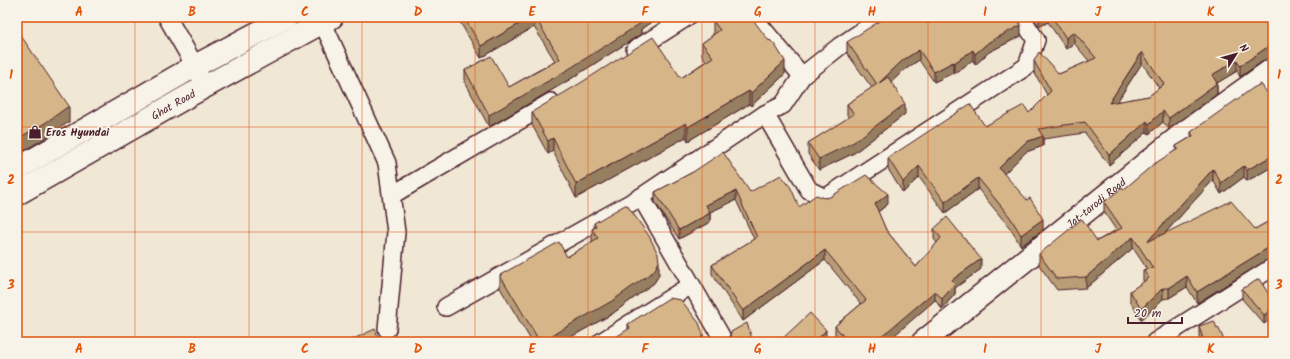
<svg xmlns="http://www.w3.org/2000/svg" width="1290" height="359" viewBox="0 0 1290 359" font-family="Kalam,sans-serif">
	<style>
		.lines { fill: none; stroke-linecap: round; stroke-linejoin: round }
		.minor-casing { stroke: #4a1f2b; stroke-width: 20 }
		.tertiary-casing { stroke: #4a1f2b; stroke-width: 25 }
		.secondary-casing { stroke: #4a1f2b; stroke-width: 25 }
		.minor { stroke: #f7f3e8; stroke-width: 17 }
		.tertiary { stroke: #f7f3e8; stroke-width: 22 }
		.secondary { stroke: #f7f3e8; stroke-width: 22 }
		.wall { fill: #b89d76; stroke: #4a1f2b; fill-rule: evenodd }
		.shaded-wall { fill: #967f60; stroke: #4a1f2b }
		.building { fill: #d6b689; stroke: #4a1f2b; fill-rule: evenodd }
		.grid { fill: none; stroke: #e0560e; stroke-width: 1; stroke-opacity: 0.55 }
		.labels { text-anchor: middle; stroke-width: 4; stroke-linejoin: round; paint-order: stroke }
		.street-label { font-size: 11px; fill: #4a1f2b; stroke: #f7f3e8 }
		.poi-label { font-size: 11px; font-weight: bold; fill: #4a1f2b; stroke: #f7f3e8; text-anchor: start }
		.neatline { fill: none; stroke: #e0560e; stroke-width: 1.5 }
		.grid-label { font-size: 13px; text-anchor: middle; font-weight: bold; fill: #e0560e }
	</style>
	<rect width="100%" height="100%" fill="#f0e7d5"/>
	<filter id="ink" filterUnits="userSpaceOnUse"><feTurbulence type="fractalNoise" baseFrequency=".025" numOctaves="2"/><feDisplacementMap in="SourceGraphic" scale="8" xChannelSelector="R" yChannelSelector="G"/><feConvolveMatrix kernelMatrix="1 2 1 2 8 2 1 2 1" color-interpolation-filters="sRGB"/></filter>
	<g filter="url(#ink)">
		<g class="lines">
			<g class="minor-casing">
				<g id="minor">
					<path d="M167 17 195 66 205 87"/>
					<path d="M320 17 387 163 396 232 387 329"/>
					<path d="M753 17 802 76"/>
					<path d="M635 50 687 17"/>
					<path d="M1263 76 1273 96"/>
					<path d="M765 114 809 190 825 198 1027 66 1036 40 1021 17"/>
					<path d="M392 195 551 102"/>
					<path d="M641 197 721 336V342"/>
					<path d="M446 307 641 197 765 114 783 105 802 76 840 46 883 17"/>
					<path d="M601 342 691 285"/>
					<path d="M1155 342 1273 267"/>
				</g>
			</g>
			<g class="tertiary-casing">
				<g id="tertiary">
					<path id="s1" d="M923 342 1181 135 1273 69"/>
				</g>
			</g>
			<g class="secondary-casing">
				<g id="secondary">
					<path d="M17 169 195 66 287 17"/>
					<path id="s2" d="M17 194 190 95 332 17"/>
				</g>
			</g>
			<use href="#minor" class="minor"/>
			<use href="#tertiary" class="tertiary"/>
			<use href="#secondary" class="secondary"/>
		</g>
		<g class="wall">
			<path d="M457 17H659L641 29V34L569 80 489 127 465 82V70L509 87 555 61 534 27 481 58Z"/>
			<path d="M1033 17H1273L1266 59 1240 77 1237 71 1217 83V94L1169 129 1163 122 1149 134 1147 132 1109 165 1085 133 1043 139V146L1026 152 1004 174 1043 230 1021 246 1010 228 978 189 945 213 919 177 903 193 888 169V158L985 126 1029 113 1047 95 1034 72V61L1059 74 1089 61 1074 43 1066 49 1048 22 1039 27ZM1142 63 1159 88 1149 96 1117 102Z"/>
			<path d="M713 21 785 74 751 106 749 104 688 141 686 137 576 198 553 151 548 154 532 125V112L681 78 706 61 702 56V43L713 35Z"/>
			<path d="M1021 36 989 52 975 65 973 60 954 74 953 73 934 82 919 60 903 71 891 82 905 114 854 153 819 170 808 154V143L849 118 847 115V104L872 88 847 53V42Z"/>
			<path d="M1268 94 1273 95V173L1270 168 1247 181 1244 177 1221 194 1213 180 1165 233 1255 229 1273 219V257L1268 259 1197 303 1187 287 1169 298 1163 299 1141 320 1130 301V291L1144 282 1143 281V270L1147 269 1133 248 1086 288 1057 290 1039 265V254L1097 241 1116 230 1104 212V202L1123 190 1176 150V146L1191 137V132Z"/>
			<path d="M693 172 750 192 799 207 825 198 888 204 878 212 886 230 916 267 937 243 934 239V229L981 269 955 288V294L942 309 935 300 886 342H840L835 336V326L861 304 825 260 743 321 712 274V265L754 239 736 200 710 212V222L679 239 655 202V192Z"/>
			<path d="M594 223 659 275 654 283 612 314 562 342H532L500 288V275L567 257 592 242V229L594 228Z"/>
			<path d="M1242 289 1273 301 1264 324 1242 299Z"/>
			<path d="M628 324 703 342 628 330Z"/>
			<path d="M1199 326 1225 342H1201L1199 336Z"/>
			<path d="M730 336 753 342H730Z"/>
		</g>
		<g class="shaded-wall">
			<path d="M531 17H534V27L481 58V46Z"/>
			<path d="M642 17H659L641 29V34L569 80 489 127V115Z"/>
			<path d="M1039 17H1048V22L1039 27Z"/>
			<path d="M1021 25V36L989 52 975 65V54L989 42Z"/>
			<path d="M1074 32V43L1066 49V38Z"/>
			<path d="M1273 46V57L1266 59 1240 77V66L1266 48Z"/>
			<path d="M919 50V60L903 71 878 95V84L903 60Z"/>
			<path d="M973 50V60L954 74V63Z"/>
			<path d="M1142 52V63L1109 114V103Z"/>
			<path d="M1237 60V71L1212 86V75Z"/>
			<path d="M785 61V74L751 106V93Z"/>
			<path d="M953 62V73L934 82V72Z"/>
			<path d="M1217 83V94L1169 129V118Z"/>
			<path d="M749 91V104L688 141V127Z"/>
			<path d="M905 104V114L854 153 819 170V159Z"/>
			<path d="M69 106V122L45 138 17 155V139Z"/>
			<path d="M1163 111V122L1149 134V124Z"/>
			<path d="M1147 121V132L1109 165V155Z"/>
			<path d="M686 123V137L576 198V184Z"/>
			<path d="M1043 136V146L1026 152 999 179V168L1026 142Z"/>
			<path d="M553 138V151L548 154V141Z"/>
			<path d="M1270 157V168L1247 181V170Z"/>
			<path d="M919 166V177L903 193V182Z"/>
			<path d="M1244 166V177L1221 194V183Z"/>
			<path d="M1213 169V180L1147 253V242Z"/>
			<path d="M978 178V189L945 213V202Z"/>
			<path d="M736 191V200L706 214V205Z"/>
			<path d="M888 194V204L875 214V204Z"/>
			<path d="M710 213V222L679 239V230Z"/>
			<path d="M1043 219V230L1021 246V235Z"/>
			<path d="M1133 237V248L1086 288V277Z"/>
			<path d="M1272 246V257L1268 259 1197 303V292L1268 248Z"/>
			<path d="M825 250V260L743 321V311Z"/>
			<path d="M981 259V269L955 288V294L942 309V299L952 280Z"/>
			<path d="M659 262V275L654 283 612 314 562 342H540Z"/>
			<path d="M1187 276V287L1169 298V288Z"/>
			<path d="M1163 288V299L1141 320V309Z"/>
			<path d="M935 291V300L888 341 886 342H873Z"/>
			<path d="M1273 309V318L1264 324V315Z"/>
			<path d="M826 330V339L823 342H815Z"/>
			<path d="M703 334V342H700Z"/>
		</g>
		<g class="building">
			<path d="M464 17H531L481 46Z"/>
			<path d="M535 17H642L639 19 641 23 569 69 489 115 465 70 491 56 509 87 560 59Z"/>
			<path d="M719 17H751L769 41 770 40 775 45 785 61 751 93 749 91 688 127 686 123 576 184 553 138 548 141 532 112 579 84 653 37 681 78 713 57 702 43 720 30 713 21Z"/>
			<path d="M886 17H1016L1021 25 989 42 975 54 973 50 954 63 953 62 934 72 919 50 903 60 878 84 888 77 905 104 854 142 819 159 808 143 854 114 847 104 877 84 847 42Z"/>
			<path d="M1052 17H1272L1273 18V46L1266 48 1240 66 1237 60 1212 75 1217 83 1169 118 1163 111 1149 124 1147 121 1109 155 1085 122 1038 129 1043 136 1026 142 999 168 1027 200 1030 198 1043 219 1021 235 1010 217 978 178 945 202 919 166 903 182 888 158 970 104 985 126 1024 105 1029 113 1051 91 1034 61 1039 52 1059 74 1096 58 1074 32 1066 38ZM1142 52 1164 84 1149 96 1109 103Z"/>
			<path d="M17 30 69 106 45 123 17 139Z"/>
			<path d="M1261 84 1268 94 1273 95V162L1270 157 1247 170 1244 166 1221 183 1213 169 1147 242 1231 201 1255 229 1273 219V246L1268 248 1197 292 1187 276 1169 288H1163L1141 309 1130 291 1149 278 1143 270 1153 268 1133 237 1086 277 1057 279 1039 254 1082 219 1097 241 1122 228 1104 202 1122 188 1123 190 1154 164 1178 149 1176 146 1193 136 1191 132 1253 88Z"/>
			<path d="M723 152 750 192 781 175 791 188 799 207 816 195 825 198 830 197 866 175 888 194 875 204 886 230 916 267 941 238 934 229 947 217 981 259 952 280 955 284 942 299 935 291 888 331 873 342H848L835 326 866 300 825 250 743 311 712 265 757 237 736 191 706 205 710 213 679 230 655 192 693 172Z"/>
			<path d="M625 205H627L649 236 658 254 659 262 654 271 612 301 540 342 500 275 559 242 567 257 598 238 592 229 596 227 594 223Z"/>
			<path d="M1259 279 1273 301V309L1264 315 1242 289Z"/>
			<path d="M669 298 681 300 699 323 703 334 700 342H608L630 328 628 324Z"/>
			<path d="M810 313 826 330 815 342H772L778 336 781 340Z"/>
			<path d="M1214 321 1217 328 1218 327 1225 342H1204L1199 326Z"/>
			<path d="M747 323 753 342H735L730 336 731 332Z"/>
			<path d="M375 329 380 342H347Z"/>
		</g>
	</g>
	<path class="grid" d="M135 17V342M249 17V342M362 17V342M475 17V342M588 17V342M702 17V342M815 17V342M928 17V342M1041 17V342M1155 17V342M17 127H1273M17 232H1273"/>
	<defs>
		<g id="shop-bare" transform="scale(1.08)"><path d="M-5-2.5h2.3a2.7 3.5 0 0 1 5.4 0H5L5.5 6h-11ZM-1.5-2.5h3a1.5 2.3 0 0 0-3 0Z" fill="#4a1f2b" stroke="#f7f3e8" stroke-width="2.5" paint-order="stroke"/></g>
	</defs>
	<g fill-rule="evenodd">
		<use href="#shop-bare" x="35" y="132"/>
	</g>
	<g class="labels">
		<g class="street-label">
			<text dy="4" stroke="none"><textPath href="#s2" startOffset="180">Ghat Road</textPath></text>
			<text dy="4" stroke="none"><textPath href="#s1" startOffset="222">Jat-tarodi Road</textPath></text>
		</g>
		<g class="poi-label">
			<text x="46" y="136">Eros Hyundai</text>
		</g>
	</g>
	<rect width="1290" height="359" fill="none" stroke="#f7f3e8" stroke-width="44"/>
	<g transform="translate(1236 54) rotate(53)" stroke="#f7f3e8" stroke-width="3" paint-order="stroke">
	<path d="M0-3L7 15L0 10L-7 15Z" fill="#4a1f2b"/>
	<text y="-6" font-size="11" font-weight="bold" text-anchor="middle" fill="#4a1f2b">N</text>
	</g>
	<path d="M1128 317v6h54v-6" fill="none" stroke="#4a1f2b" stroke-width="2"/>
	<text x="1134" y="317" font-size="12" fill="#4a1f2b" stroke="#f7f3e8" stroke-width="3" paint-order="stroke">20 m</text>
	<rect x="22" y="22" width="1246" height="315" class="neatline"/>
	<g class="grid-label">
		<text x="79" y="16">A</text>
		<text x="192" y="16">B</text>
		<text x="305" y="16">C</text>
		<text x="418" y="16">D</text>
		<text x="532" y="16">E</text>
		<text x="645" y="16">F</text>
		<text x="758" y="16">G</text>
		<text x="872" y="16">H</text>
		<text x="985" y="16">I</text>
		<text x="1098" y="16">J</text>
		<text x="1211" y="16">K</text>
		<text x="11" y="79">1</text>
		<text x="1279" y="79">1</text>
		<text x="11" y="184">2</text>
		<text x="1279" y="184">2</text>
		<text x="11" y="289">3</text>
		<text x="1279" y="289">3</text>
		<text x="79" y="353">A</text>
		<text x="192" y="353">B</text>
		<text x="305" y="353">C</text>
		<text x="418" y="353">D</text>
		<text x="532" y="353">E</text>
		<text x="645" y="353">F</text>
		<text x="758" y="353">G</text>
		<text x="872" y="353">H</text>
		<text x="985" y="353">I</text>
		<text x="1098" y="353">J</text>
		<text x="1211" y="353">K</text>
	</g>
</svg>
